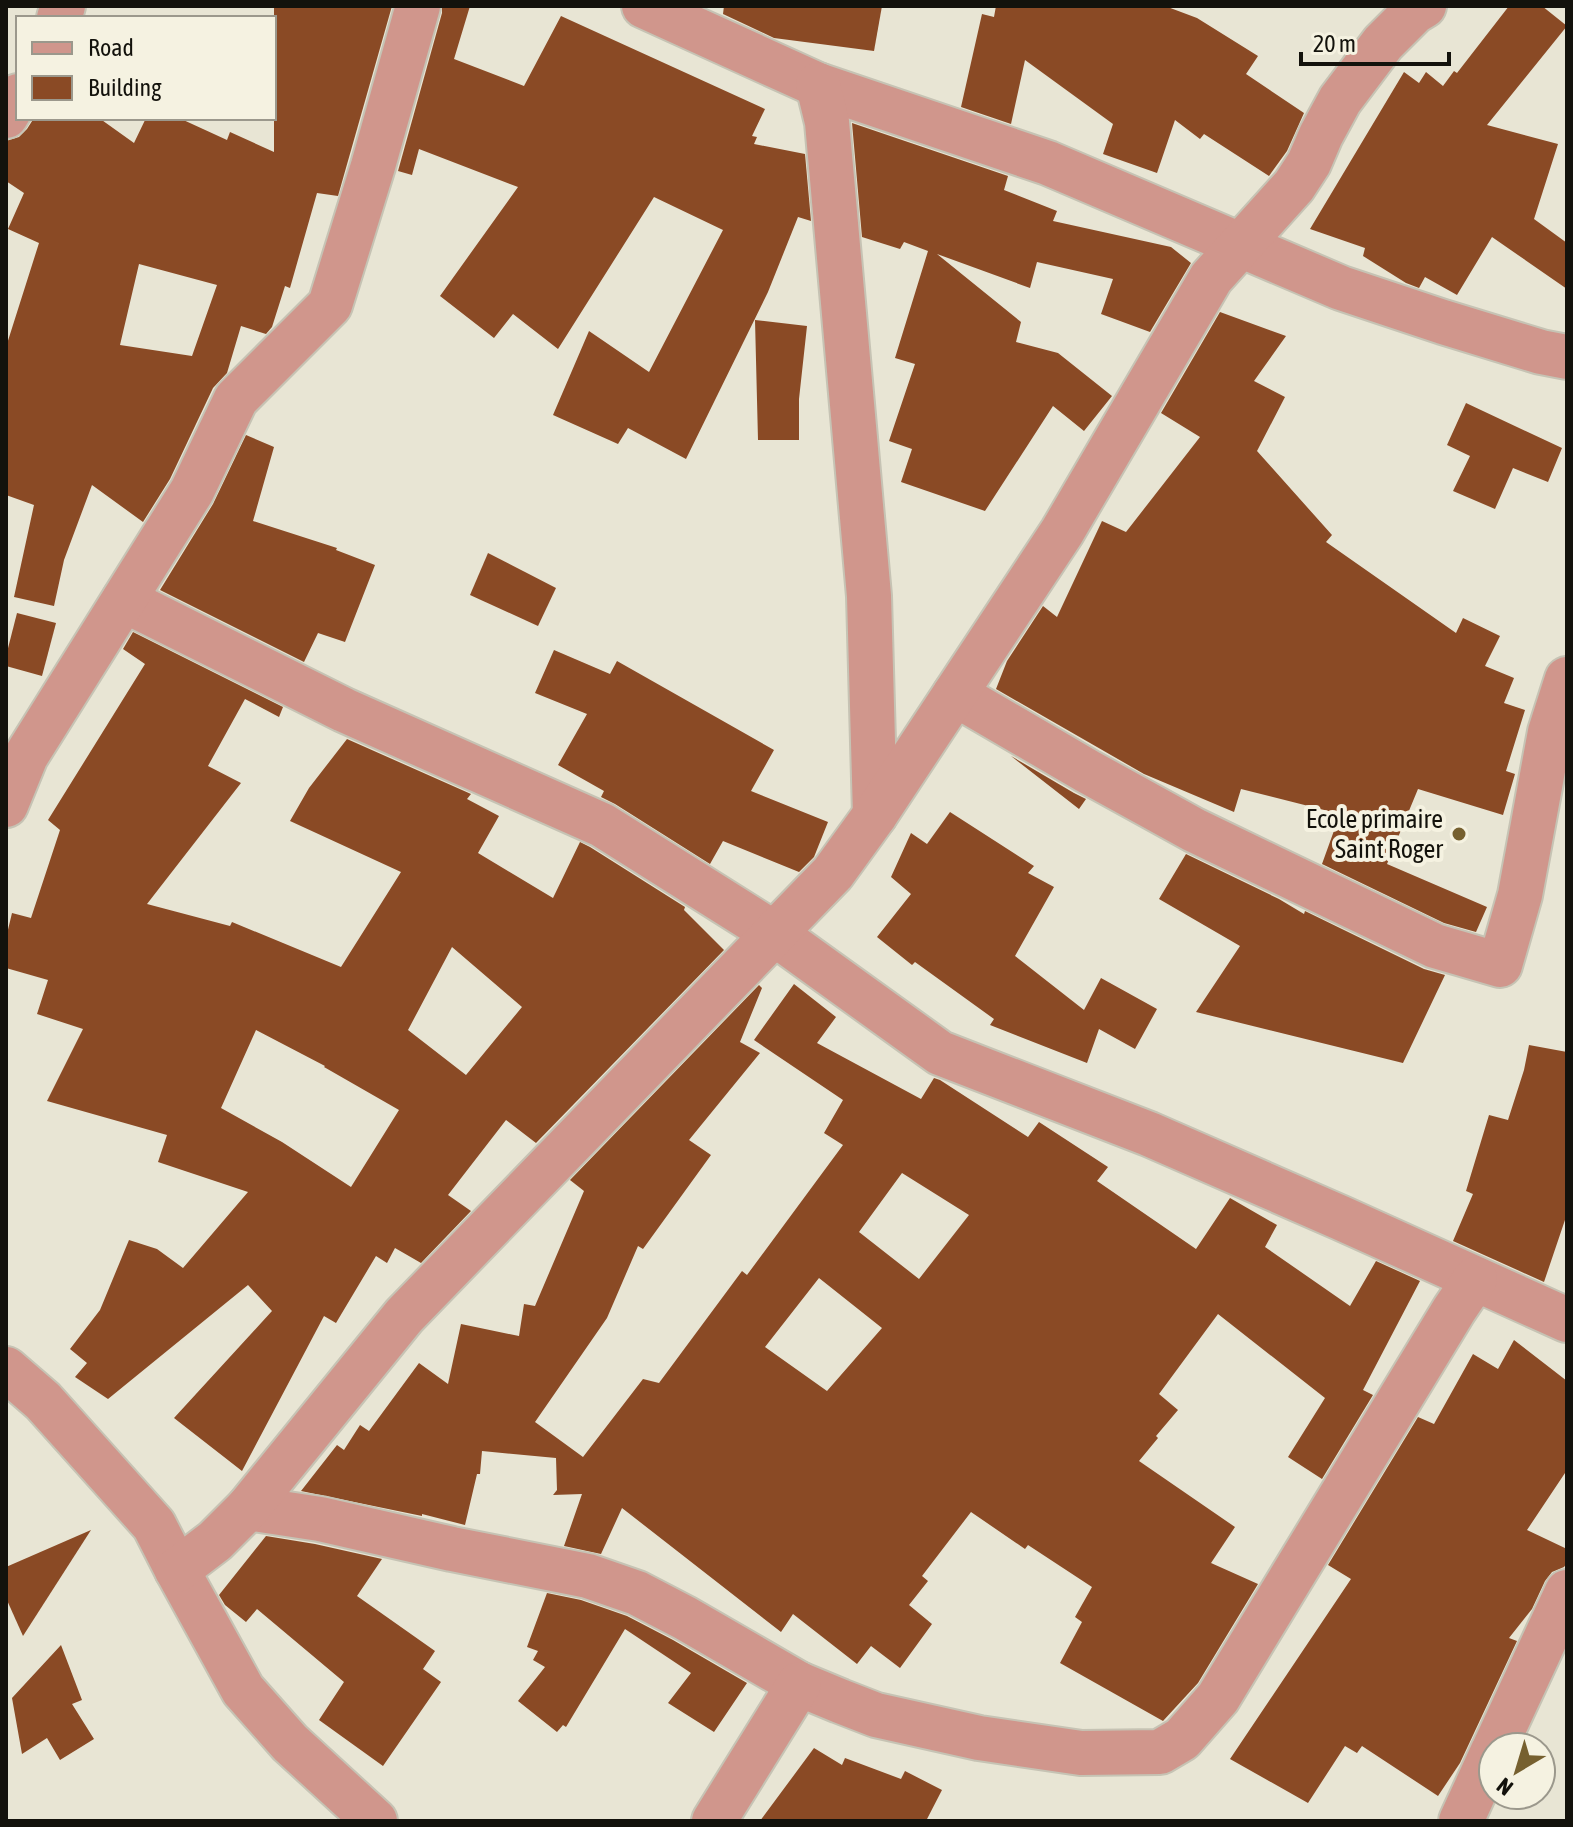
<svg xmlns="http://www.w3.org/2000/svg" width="1573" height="1827" viewBox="0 0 1573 1827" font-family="'Asap Condensed',sans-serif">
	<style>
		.building { fill: #8a4a25; fill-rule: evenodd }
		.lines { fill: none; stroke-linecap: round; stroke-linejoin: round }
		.minor-casing { stroke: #c6c3b4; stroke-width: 48 }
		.minor { stroke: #d0968c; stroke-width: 44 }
		.poi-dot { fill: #76602f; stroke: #f5f2e1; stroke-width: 3 }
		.labels { text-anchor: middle; stroke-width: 8; stroke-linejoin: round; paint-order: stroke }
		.poi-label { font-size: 26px; fill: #13120c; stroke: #f5f2e1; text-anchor: end }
	</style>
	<rect width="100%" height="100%" fill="#e8e5d4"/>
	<g class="building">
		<path d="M274 6H392L338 196 317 193 290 288 285 286 272 327 266 334 241 326 227 373 213 388 170 479 143 522 92 485 64 560 54 606 14 597 34 505 6 495V347L39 243 8 229 24 193 6 181V141L19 137 27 129 34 118H99L134 143 146 118H179L227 140 230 132 274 152ZM139 264 217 285 192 356 120 345Z"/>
		<path d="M442 6H470L454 59 524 86 561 16 765 109 752 136 757 137 754 144 805 154 811 221 798 217 768 292 686 459 628 428 618 444 553 415 589 331 649 372 723 230 654 197 558 349 513 314 494 338 440 296 518 187 419 149 412 175 398 171 442 13Z"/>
		<path d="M724 6H882L874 51 774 38 723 14Z"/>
		<path d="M996 6H1165L1197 18 1258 56 1246 74 1304 113 1287 151 1269 176 1204 134 1200 139 1175 120 1157 173 1103 154 1113 124 1025 60 1011 124 961 107 982 14 994 17Z"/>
		<path d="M1509 6H1542L1567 26 1487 125 1558 144 1534 219 1567 243V289L1492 237 1457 295 1425 277 1419 288 1406 283 1363 256 1365 248 1310 229 1404 72 1419 83 1426 72 1443 86 1454 71 1457 73Z"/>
		<path d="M852 123 1008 176 1004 190 1057 211 1053 221 1171 247 1191 263 1150 332 1101 314 1113 279 1037 262 1030 288 937 254 1021 322 1016 342 1058 353 1112 396 1084 431 1053 406 985 511 901 482 912 449 889 441 915 364 895 358 928 251 904 242 900 249 862 237Z"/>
		<path d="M1220 312 1286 336 1254 381 1285 397 1257 451 1332 535 1326 542 1456 633 1463 618 1500 636 1485 666 1514 678 1504 703 1525 710 1506 771 1515 774 1503 815 1418 789 1387 864 1487 907 1476 932 1444 923 1322 864 1340 814 1241 789 1234 812 1144 774 996 689 1007 661 1043 606 1057 617 1102 521 1126 532 1200 437 1161 413Z"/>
		<path d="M755 320 807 326 799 399V440H758Z"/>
		<path d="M1466 403 1562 448 1548 482 1513 468 1495 509 1453 491 1470 456 1447 445Z"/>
		<path d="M246 435 274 447 253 521 337 548 336 550 375 565 345 642 318 633 304 662 160 590 213 504Z"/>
		<path d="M488 553 556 588 538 626 470 595Z"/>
		<path d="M17 613 56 623 42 676 6 666V656Z"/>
		<path d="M133 632 283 707 279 717 245 699 208 766 241 783 147 904 230 926 232 922 341 967 401 872 290 821 309 788 347 739 471 794 467 799 499 816 478 853 553 898 580 842 590 847 685 907 684 910 724 950 536 1143 506 1120 448 1195 471 1211 421 1263 395 1248 387 1263 376 1256 336 1323 324 1316 242 1471 174 1418 272 1311 248 1285 108 1399 75 1377 87 1363 70 1349 100 1310 129 1240 157 1249 183 1268 248 1192 158 1162 167 1135 47 1101 83 1029 37 1014 48 980 6 968V938L12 913 31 918 60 830 48 820 145 664 123 649ZM452 947 522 1007 466 1075 408 1030ZM256 1030 325 1066 324 1067 399 1110 351 1187 282 1142 221 1108Z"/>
		<path d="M554 650 610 674 617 661 774 750 751 791 828 822 814 857 799 872 723 841 710 864 615 804 601 797 604 791 558 765 587 714 535 693Z"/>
		<path d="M1011 756 1074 793 1086 799 1079 809Z"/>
		<path d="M950 812 1034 866 1028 873 1054 887 1015 956 1084 1010 1101 978 1157 1009 1135 1049 1099 1029 1087 1063 990 1025 994 1019 915 962 912 965 877 937 911 894 891 877 911 833 927 844Z"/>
		<path d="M1186 854 1279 899 1304 914 1305 911 1424 969 1445 975 1403 1063 1196 1012 1240 946 1159 899Z"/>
		<path d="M794 984 836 1017 817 1043 921 1099 934 1078 940 1080 1028 1137 1039 1122 1108 1167 1097 1181 1196 1249 1230 1198 1277 1225 1265 1247 1350 1306 1376 1261 1420 1281 1363 1390 1373 1395 1322 1479 1288 1457 1325 1398 1218 1314 1159 1394 1178 1410 1156 1436 1158 1438 1139 1461 1235 1527 1211 1563 1258 1584 1198 1683 1163 1721 1060 1663 1082 1622 1075 1617 1092 1587 1028 1545 1025 1549 971 1512 922 1576 928 1581 909 1605 932 1624 900 1668 871 1646 857 1664 793 1614 781 1632 622 1508 601 1554 564 1546 582 1494 553 1495 557 1490 556 1458 482 1451 480 1474H477L465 1525 422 1514V1516L301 1491 337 1445 344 1450 360 1425 369 1431 419 1363 448 1384 461 1324 519 1336 524 1304 535 1306 584 1191 570 1180 759 985 762 988 740 1042 760 1053 689 1140 711 1155 643 1249 638 1246 607 1318 535 1422 583 1457 643 1379 659 1383 742 1271 747 1275 843 1145 824 1133 843 1100 754 1040ZM902 1173 969 1215 919 1279 859 1232ZM819 1278 882 1328 827 1391 765 1347Z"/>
		<path d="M1529 1045 1567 1052V1214L1544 1282 1453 1241 1473 1194 1466 1191 1489 1115 1508 1120 1524 1070Z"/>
		<path d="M1514 1340 1567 1381V1470L1527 1530 1567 1549V1563L1564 1567 1552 1572 1545 1581 1532 1609 1509 1638 1517 1641 1460 1763 1438 1796 1362 1746 1357 1753 1345 1746 1308 1803 1230 1759 1351 1579 1328 1565 1418 1417 1434 1424 1473 1354 1498 1369Z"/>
		<path d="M91 1530 23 1636 6 1598V1567Z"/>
		<path d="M266 1536 315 1544 382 1559 357 1596 435 1651 423 1669 441 1682 383 1766 319 1720 344 1682 257 1609 246 1622 225 1605 219 1595Z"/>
		<path d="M547 1593 581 1600 627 1616 673 1640 747 1683 714 1732 668 1703 691 1673 625 1629 566 1727 563 1725 557 1732 518 1701 545 1667 533 1660 538 1651 527 1647Z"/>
		<path d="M61 1645 82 1700 72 1704 94 1739 60 1760 47 1738 22 1754 12 1698Z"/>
		<path d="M814 1748 842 1765 845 1758 901 1779 905 1771 942 1790 926 1821H760Z"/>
	</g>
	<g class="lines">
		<g class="minor-casing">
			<g id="minor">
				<path d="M644 6 818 85 1048 163 1341 288 1443 322 1541 352 1567 357"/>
				<path d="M59 18 63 6"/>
				<path d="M818 85 827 122 869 596 875 815"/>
				<path d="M6 116 18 96"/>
				<path d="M124 600 344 710 602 825 775 934 940 1053 1149 1134 1341 1218 1567 1320"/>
				<path d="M955 694 1087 771 1194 830 1435 946 1500 965 1520 895 1550 732 1567 679"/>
				<path d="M6 805 26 756 192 491 236 399 330 305 373 166 418 6"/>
				<path d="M6 1369 43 1401 154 1525 177 1570 243 1690 290 1743 375 1821"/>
				<path d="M248 1508 320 1519 452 1549 588 1576 637 1593 685 1618 799 1684 840 1701 876 1715 979 1738 1081 1753 1160 1752 1182 1739 1218 1698 1454 1310 1475 1279"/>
				<path d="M177 1570 215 1541 248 1508 404 1316 833 873 875 815 1062 532 1211 278 1294 186 1309 163 1321 135 1340 100 1383 43 1414 12 1424 6"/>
				<path d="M1495 1747 1567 1592"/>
				<path d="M714 1821 799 1684"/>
				<path d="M1461 1821 1493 1751"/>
			</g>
		</g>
		<use href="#minor" class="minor"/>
	</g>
	<circle class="poi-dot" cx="1459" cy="834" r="8"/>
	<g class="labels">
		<g class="poi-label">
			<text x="1443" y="828">Ecole primaire<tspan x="1443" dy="30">Saint Roger</tspan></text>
		</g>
	</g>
	<rect width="1573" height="1827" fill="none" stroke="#13120c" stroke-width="16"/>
	<rect x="16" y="16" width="260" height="104" fill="#f5f2e1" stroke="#9b988c" stroke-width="2"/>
	<rect x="32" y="42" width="40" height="12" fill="#d0968c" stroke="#9b988c" stroke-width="2"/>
	<text x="88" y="56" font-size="24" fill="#13120c">Road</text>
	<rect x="32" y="76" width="40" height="24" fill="#8a4a25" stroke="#9b988c" stroke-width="2"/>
	<text x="88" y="96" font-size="24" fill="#13120c">Building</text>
	<g transform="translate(1517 1771) rotate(218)"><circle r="38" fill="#f5f2e1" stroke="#9b988c" stroke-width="2"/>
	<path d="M0-6L14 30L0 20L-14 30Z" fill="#76602f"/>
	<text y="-12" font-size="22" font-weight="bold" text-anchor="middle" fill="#13120c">N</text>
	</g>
	<path d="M1301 52v12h148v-12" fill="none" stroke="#13120c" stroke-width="4"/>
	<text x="1313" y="52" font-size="24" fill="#13120c" stroke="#f5f2e1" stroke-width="6" paint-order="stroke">20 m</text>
</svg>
